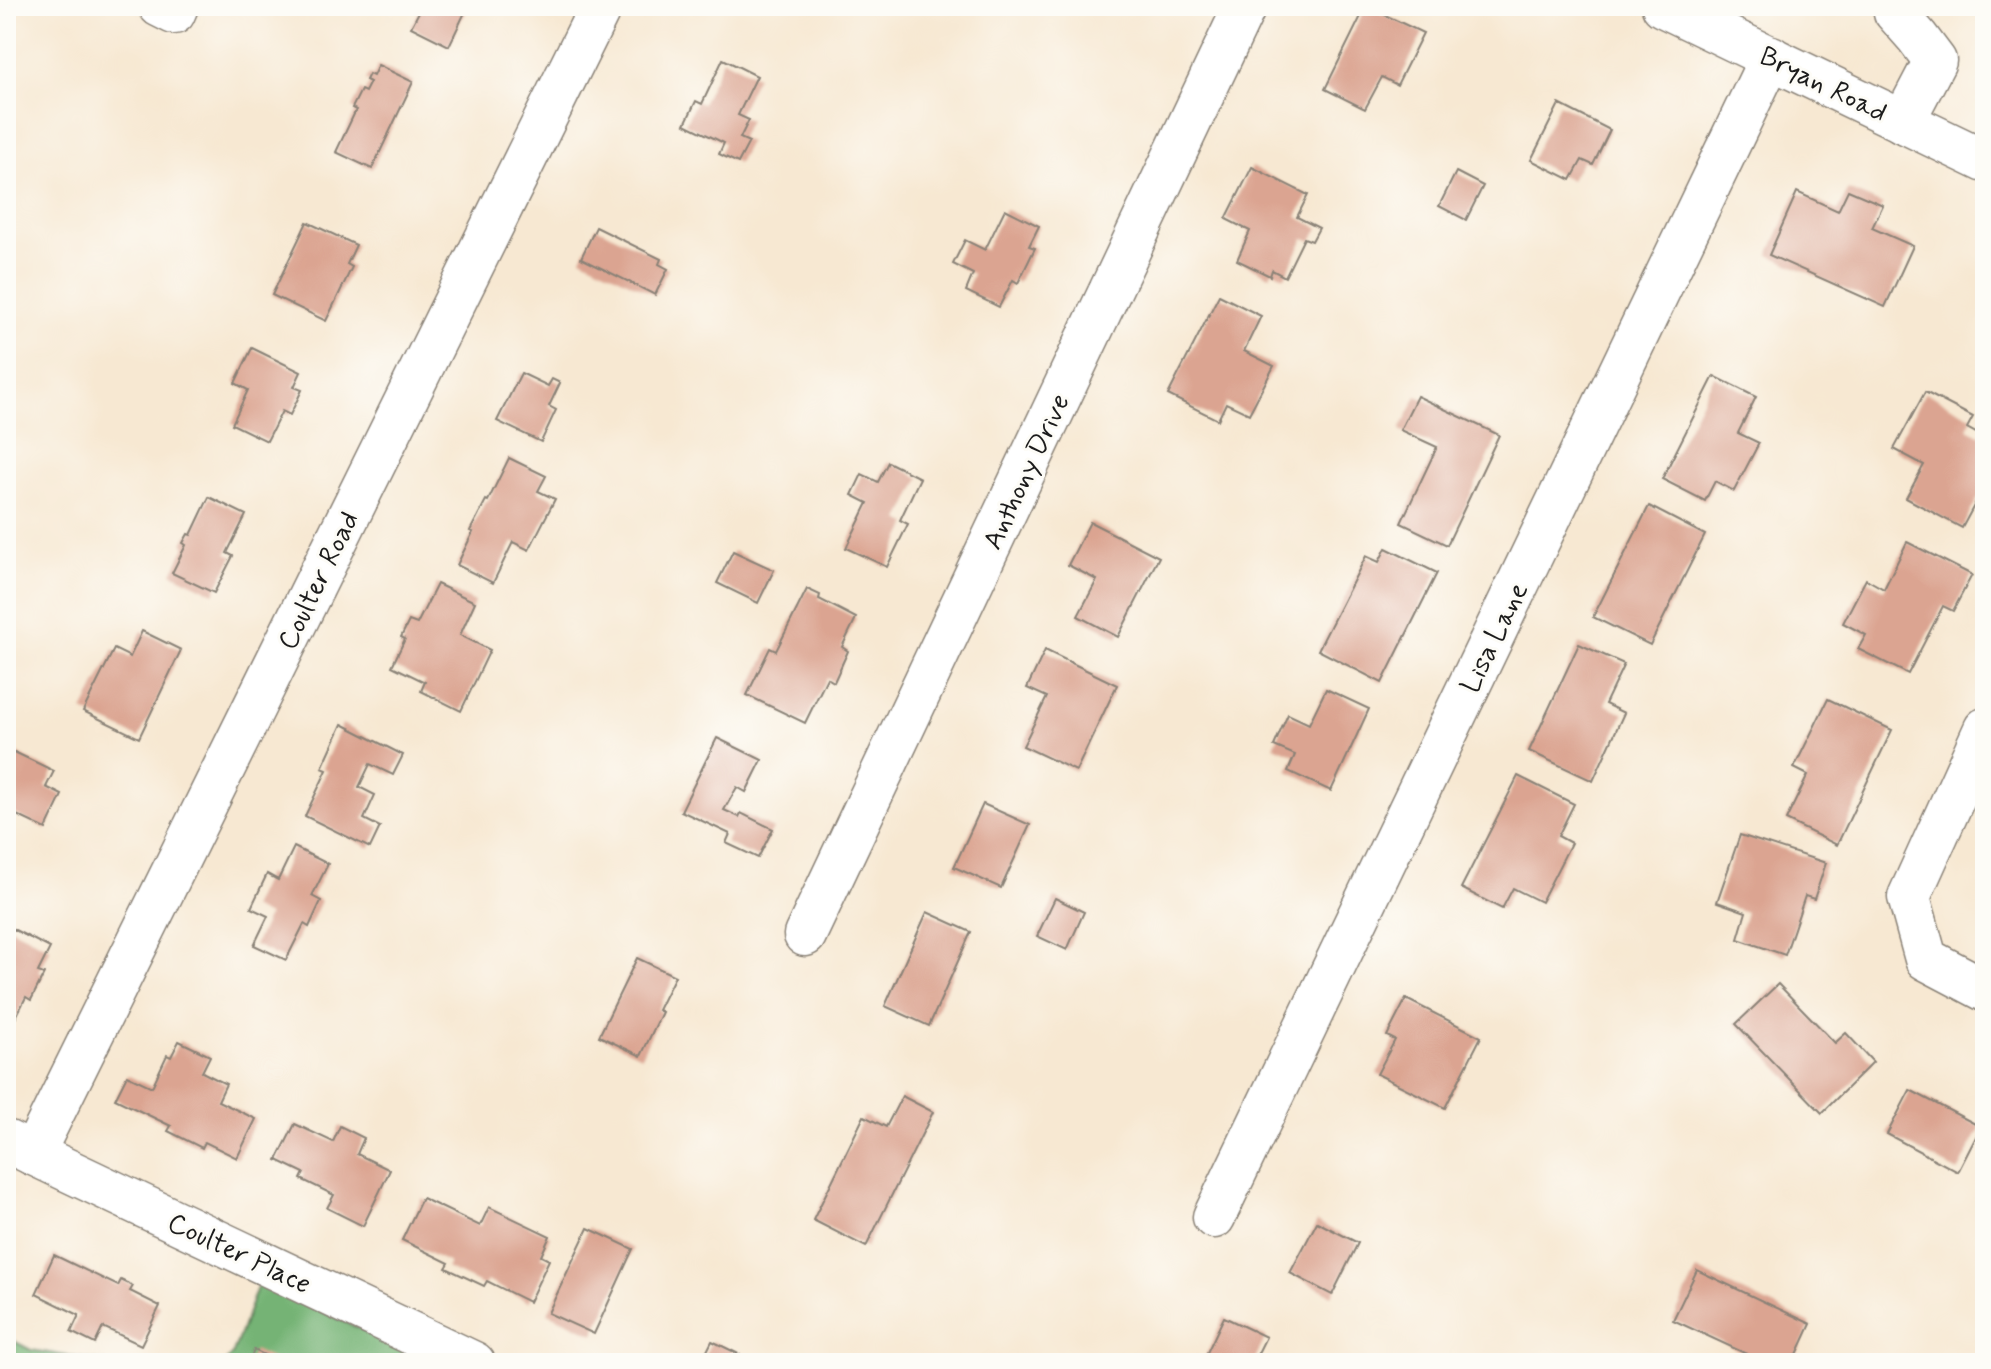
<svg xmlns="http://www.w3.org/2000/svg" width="1991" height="1369" viewBox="0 0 1991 1369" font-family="Mynerve,sans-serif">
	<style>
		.forest { fill: #75b374; stroke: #486848; stroke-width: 2 }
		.building { fill: #dba491 }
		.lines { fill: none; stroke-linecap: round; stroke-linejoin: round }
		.minor-casing { stroke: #8a8277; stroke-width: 45 }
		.minor { stroke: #fff; stroke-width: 42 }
		.labels { text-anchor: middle; stroke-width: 6; stroke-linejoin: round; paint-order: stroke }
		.street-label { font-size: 28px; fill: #1c1c1c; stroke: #fdfcf7 }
	</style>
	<rect width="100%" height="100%" fill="#fdfcf7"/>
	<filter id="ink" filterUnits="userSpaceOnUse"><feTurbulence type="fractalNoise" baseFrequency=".0125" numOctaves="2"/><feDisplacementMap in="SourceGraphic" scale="16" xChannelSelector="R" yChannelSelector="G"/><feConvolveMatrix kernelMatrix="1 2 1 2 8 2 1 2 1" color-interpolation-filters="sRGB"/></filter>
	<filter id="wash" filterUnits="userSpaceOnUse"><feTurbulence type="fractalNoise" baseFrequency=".006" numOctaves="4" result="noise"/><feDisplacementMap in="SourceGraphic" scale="32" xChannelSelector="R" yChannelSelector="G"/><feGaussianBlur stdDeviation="1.8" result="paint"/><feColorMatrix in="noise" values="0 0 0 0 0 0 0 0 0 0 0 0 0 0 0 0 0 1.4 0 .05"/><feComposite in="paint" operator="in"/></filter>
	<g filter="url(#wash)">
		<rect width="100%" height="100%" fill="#f7e8d2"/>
		<g class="forest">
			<path d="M259 1282 434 1363H224L233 1353Z"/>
			<path d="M6 1337 31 1350 109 1363H6Z"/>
		</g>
		<g id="blocks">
			<g class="building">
				<path d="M422 6H468L449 46 411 27Z"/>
				<path d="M1366 6 1423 33 1397 85 1382 77 1365 109 1325 89Z"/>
				<path d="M723 59 757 76 738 115 749 120 740 138 749 142 738 163 719 154 724 143 685 124 696 101 702 104Z"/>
				<path d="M378 65 413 82 372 169 336 152 356 110 352 108 361 90 365 92 370 82 366 80 369 74 373 76Z"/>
				<path d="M1559 104 1610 130 1593 165 1582 160 1571 180 1531 160Z"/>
				<path d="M1252 167 1308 195 1297 217 1319 228 1312 241 1304 238 1285 277 1272 270 1270 276 1237 260 1250 231 1226 219Z"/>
				<path d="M1456 172 1483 186 1466 220 1439 206Z"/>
				<path d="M1848 190 1883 205 1872 228 1913 246 1885 307 1769 255 1797 192 1838 211Z"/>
				<path d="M1005 209 1039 226 1029 246 1035 248 1018 283 1013 280 999 307 966 291 973 274 953 264 965 240 985 250Z"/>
				<path d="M307 222 356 245 347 264 352 267 326 321 272 295Z"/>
				<path d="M596 227 661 259 659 264 668 269 655 295 581 258Z"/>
				<path d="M1219 295 1261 316 1244 351 1274 366 1249 414 1226 403 1218 420 1168 395Z"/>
				<path d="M252 348 301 372 294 387 302 390 290 415 282 411 267 441 232 424 248 390 235 383Z"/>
				<path d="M521 373 548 386 552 379 560 383 549 406 556 410 541 442 497 421Z"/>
				<path d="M1714 376 1756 397 1738 433 1759 443 1734 491 1715 481 1705 501 1662 479Z"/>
				<path d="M1925 392 1973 417 1967 428 1985 438V485L1962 528 1906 498 1924 465 1894 449Z"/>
				<path d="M1417 396 1499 435 1447 545 1401 523 1437 447 1400 430Z"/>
				<path d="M509 458 546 476 538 491 555 499 529 550 513 542 493 583 457 565 473 532 470 531 486 500 488 501Z"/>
				<path d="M888 462 920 478 900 520 908 524 887 567 846 548 868 503 852 495 862 474 878 482Z"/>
				<path d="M209 497 246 515 227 553 233 556 214 593 172 573 186 545 183 543 188 534 191 535Z"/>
				<path d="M1649 506 1705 535 1650 645 1593 617Z"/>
				<path d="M1090 522 1159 557 1118 637 1078 616 1097 580 1068 565Z"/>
				<path d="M1907 542 1972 575 1953 611 1943 606 1908 674 1858 649 1866 635 1843 623 1866 579 1884 589Z"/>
				<path d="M1386 548 1437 573 1382 683 1318 650 1366 556 1379 562Z"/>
				<path d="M733 551 774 570 758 603 717 583Z"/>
				<path d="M437 584 475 602 460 635 490 650 461 711 421 691 425 682 392 666 405 639 401 637 409 621 417 624Z"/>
				<path d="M807 589 820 595 819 599 856 618 842 647 848 651 834 682 827 678 805 723 747 695 770 648 776 651Z"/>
				<path d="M142 631 181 650 139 738 83 711 114 649 130 657Z"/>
				<path d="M1579 644 1624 664 1605 704 1624 713 1593 781 1529 751Z"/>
				<path d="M1045 650 1117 685 1076 771 1023 746 1047 697 1027 688Z"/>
				<path d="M1326 689 1369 709 1331 791 1288 771 1295 755 1274 746 1288 714 1309 724Z"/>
				<path d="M1828 699 1892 730 1837 845 1786 820 1808 775 1794 768Z"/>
				<path d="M342 724 403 755 393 775 370 764 359 787 375 795 364 819 380 827 370 848 305 816 327 770 322 768Z"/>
				<path d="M717 738 762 760 746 792 737 787 724 810 739 817 741 813 773 829 758 858 726 843 730 834 681 811Z"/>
				<path d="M6 748 54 771 46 787 62 795 46 829 6 810Z"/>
				<path d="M1518 776 1574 804 1558 836 1571 843 1541 902 1513 888 1502 909 1461 888Z"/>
				<path d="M983 804 1030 825 1001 888 954 867Z"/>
				<path d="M1740 835 1826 863 1814 899 1805 896 1785 955 1738 939 1746 912 1717 902Z"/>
				<path d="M294 847 328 864 312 896 321 901 309 927 304 924 286 960 254 945 268 916 251 908 267 874 278 880Z"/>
				<path d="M1055 898 1084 912 1067 950 1037 936Z"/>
				<path d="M927 912 971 932 929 1026 885 1006Z"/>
				<path d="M11 928 50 948 38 972 44 974 31 1000 26 997 6 1037V938Z"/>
				<path d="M637 958 675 976 658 1010 662 1012 641 1056 599 1036Z"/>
				<path d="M1778 984 1835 1043 1846 1033 1873 1062 1822 1113 1736 1024Z"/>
				<path d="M1406 999 1481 1037 1445 1108 1377 1074 1395 1040 1387 1036Z"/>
				<path d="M179 1041 210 1056 202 1072 226 1084 218 1101 256 1119 237 1158 205 1142 202 1148 168 1131 171 1126 115 1099 127 1075 152 1087 167 1055 171 1057Z"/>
				<path d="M1910 1090 1981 1127 1958 1172 1887 1134Z"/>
				<path d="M902 1096 933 1112 866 1247 813 1220 864 1116 886 1127Z"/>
				<path d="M295 1124 333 1142 340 1126 364 1138 357 1154 390 1170 363 1226 327 1208 334 1195 301 1179 304 1173 277 1160Z"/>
				<path d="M422 1198 480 1226 489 1207 550 1236 541 1256 549 1260 529 1302 487 1281 484 1286 446 1268 449 1263 402 1240Z"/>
				<path d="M1317 1222 1358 1243 1332 1295 1290 1273Z"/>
				<path d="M588 1228 633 1249 594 1334 548 1313Z"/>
				<path d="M54 1255 118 1286 121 1280 133 1286 130 1291 160 1306 141 1345 103 1327 95 1344 71 1332 79 1315 36 1294Z"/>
				<path d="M1697 1270 1811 1324 1793 1363H1766L1673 1320Z"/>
				<path d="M1224 1317 1266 1337 1253 1363H1202Z"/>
				<path d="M712 1341 757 1363H701Z"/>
				<path d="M254 1350 281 1363H248Z"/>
			</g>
		</g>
	</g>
	<g filter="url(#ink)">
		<use href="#blocks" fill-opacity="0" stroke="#8a8277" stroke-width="2"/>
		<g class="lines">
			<g class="minor-casing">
				<g id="minor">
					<path d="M160 6 174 13 177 6"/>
					<path d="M1663 6 1985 161"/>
					<path d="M1894 6 1895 12 1917 37 1935 61 1903 122"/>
					<path d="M1985 729 1909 897 1926 959 1985 990"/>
					<path d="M805 935 1245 6"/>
					<path d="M6 1141 474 1363"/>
					<path d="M33 1154 601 6"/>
					<path d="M1214 1217 1771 57"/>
				</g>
			</g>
			<use href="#minor" class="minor"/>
		</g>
	</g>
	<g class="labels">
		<g class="street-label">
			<text transform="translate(1824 83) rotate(26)" y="10">Bryan Road</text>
			<text transform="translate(1025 471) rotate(-65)" y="10">Anthony Drive</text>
			<text transform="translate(317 580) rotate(-64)" y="10">Coulter Road</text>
			<text transform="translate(1493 637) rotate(-64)" y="10">Lisa Lane</text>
			<text transform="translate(240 1252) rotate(25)" y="10">Coulter Place</text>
		</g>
	</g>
	<rect width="1991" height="1369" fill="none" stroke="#fdfcf7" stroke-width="32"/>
</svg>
